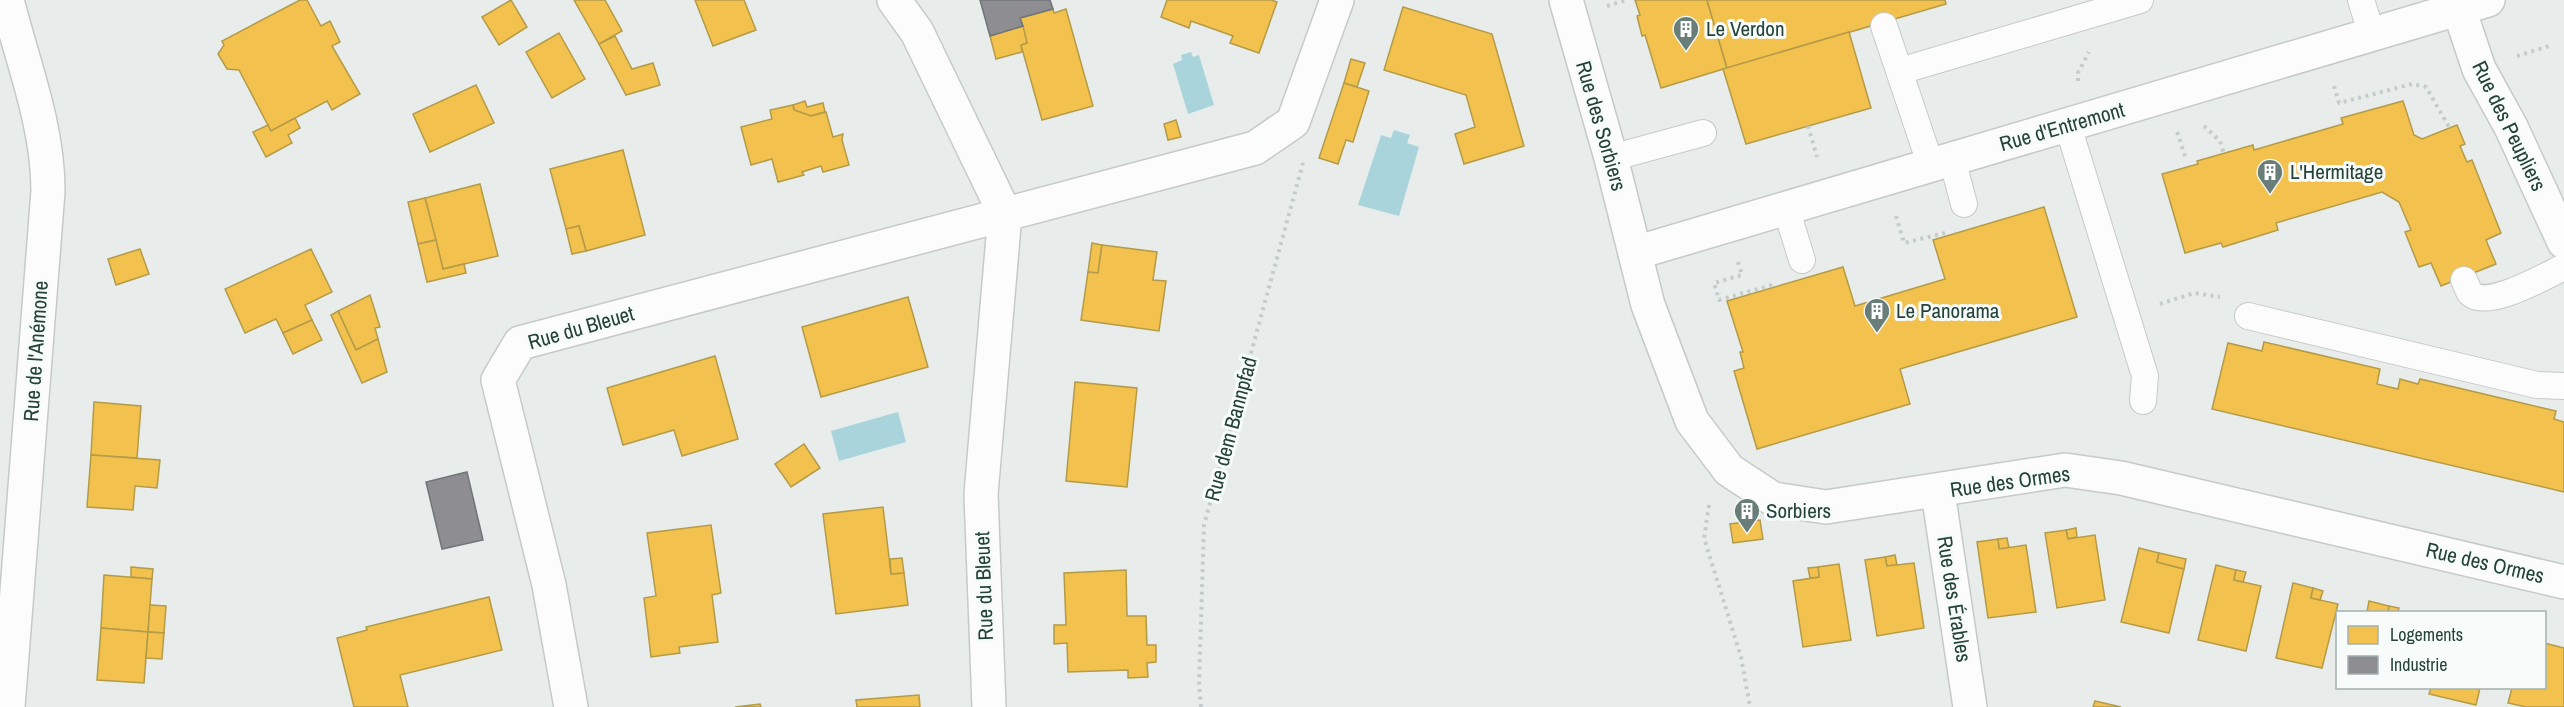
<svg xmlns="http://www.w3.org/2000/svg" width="2564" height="707" viewBox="0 0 2564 707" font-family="'Archivo Narrow',sans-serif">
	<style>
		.water { fill: #a9d4db }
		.homes { fill: #f2c14e; stroke: #b49b48; stroke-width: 1.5 }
		.industry { fill: #8d8d92; stroke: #6e7678; stroke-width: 1.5 }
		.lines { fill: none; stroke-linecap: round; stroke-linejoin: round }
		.lane-casing { stroke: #c5cac8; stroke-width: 28 }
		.street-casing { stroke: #c5cac8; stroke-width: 36 }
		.path { stroke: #c3ccca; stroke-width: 4; stroke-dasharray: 3 4.5; stroke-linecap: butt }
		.lane { stroke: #fcfcfc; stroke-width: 26 }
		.street { stroke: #fcfcfc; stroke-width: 33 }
		.labels { text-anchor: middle; stroke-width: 6; stroke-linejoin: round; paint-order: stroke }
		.poi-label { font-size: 21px; fill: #24423a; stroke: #f7fbf9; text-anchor: start }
		.street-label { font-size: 21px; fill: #24423a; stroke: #f7fbf9 }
	</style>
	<rect width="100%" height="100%" fill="#e8edeb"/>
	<g class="water">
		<path d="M1191 52 1193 57 1199 55 1214 105 1188 114 1173 64 1182 60 1181 55Z"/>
		<path d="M1394 130 1410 135 1407 143 1419 147 1399 216 1358 205 1381 135 1391 138Z"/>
		<path d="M898 412 906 442 839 461 831 431Z"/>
	</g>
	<g class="homes">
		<path d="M300 0H307L321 26 330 21 340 42 332 46 360 94 332 110 327 101 271 131 239 70 227 69 218 54 224 45 222 41Z"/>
		<path d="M511 0 527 27 499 45 482 17Z"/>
		<path d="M574 0H605L622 31 599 44Z"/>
		<path d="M695 0H744L756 30 713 46Z"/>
		<path d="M1167 0H1271L1277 2 1259 53 1230 43 1233 36 1191 21 1189 28 1161 17Z"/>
		<path d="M1635 0H1707L1727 68 1661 88 1645 35 1642 36 1637 16 1640 15Z"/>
		<path d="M1707 0H1945L1946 4 1727 68Z"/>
		<path d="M1403 7 1492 34 1524 146 1464 164 1455 134 1475 127 1466 95 1384 70Z"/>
		<path d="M1053 9 1054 13 1066 9 1093 106 1042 120 1021 45 1027 43 1020 18Z"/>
		<path d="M1023 26 1027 43 1021 45 1022 52 996 59 990 36Z"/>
		<path d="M1849 32 1871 108 1746 144 1723 69Z"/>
		<path d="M559 33 585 79 552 98 526 52Z"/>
		<path d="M615 36 632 69 653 63 660 85 626 95 599 44Z"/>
		<path d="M1351 59 1365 63 1357 87 1344 83Z"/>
		<path d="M1344 83 1369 91 1353 142 1346 140 1338 164 1319 158Z"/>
		<path d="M476 85 494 123 430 152 413 114Z"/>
		<path d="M805 101 807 107 823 103 825 112 811 116 794 110 793 105Z"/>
		<path d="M2403 101 2414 135 2422 139 2457 125 2465 144 2460 146 2467 162 2472 160 2501 233 2486 240 2496 264 2441 286 2431 263 2419 267 2405 232 2411 230 2399 202 2382 192 2276 223 2278 230 2223 247 2221 243 2185 253 2162 174 2198 164 2197 161 2253 145 2254 150 2343 124 2341 118Z"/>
		<path d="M793 105 794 110 811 116 826 112 833 137 843 134 842 140 849 165 823 172 821 166 802 172 804 175 778 182 772 159 751 165 741 127 772 119 770 110Z"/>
		<path d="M295 118 300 128 288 135 292 143 266 157 253 132 268 125 271 131Z"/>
		<path d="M1176 120 1181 137 1168 140 1164 124Z"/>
		<path d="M623 150 645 235 586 251 579 226 566 229 550 169Z"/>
		<path d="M480 184 498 256 443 269 425 198Z"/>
		<path d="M425 198 436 240 418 244 408 202Z"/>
		<path d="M2044 207 2077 317 1900 369 1910 404 1757 449 1734 371 1744 368 1740 352H1743L1727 301 1843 267 1855 306 1945 279 1933 240Z"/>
		<path d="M579 226 586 251 572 254 566 229Z"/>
		<path d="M436 240 443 269 464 264 466 273 427 282 418 244Z"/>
		<path d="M1092 243 1102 245 1098 273 1088 272Z"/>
		<path d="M1102 245 1157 252 1153 280 1166 281 1159 331 1081 320 1088 272 1098 273Z"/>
		<path d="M140 249 149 274 116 285 108 259Z"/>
		<path d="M311 249 332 292 305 305 312 320 283 333 276 319 245 333 225 289Z"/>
		<path d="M370 295 380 327 375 328 378 339 356 350 338 311Z"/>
		<path d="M908 297 928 367 821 397 802 327Z"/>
		<path d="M338 311 356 350 378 339 387 372 362 383 331 315Z"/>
		<path d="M312 320 322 340 293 354 283 333Z"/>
		<path d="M2264 342 2380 369 2377 384 2398 389 2400 379 2418 384 2420 379 2556 411 2554 419 2564 422V492L2212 409 2228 343 2262 351Z"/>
		<path d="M715 356 738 439 682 456 674 430 623 445 607 388Z"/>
		<path d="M1075 382 1137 388 1127 487 1066 481Z"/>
		<path d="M94 402 141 406 137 458 91 455Z"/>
		<path d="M804 444 820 468 791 487 775 464Z"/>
		<path d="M91 455 160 460 157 488 135 486 133 510 87 507Z"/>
		<path d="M883 507 891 574 904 573 908 605 836 614 823 514Z"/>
		<path d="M1760 520 1763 539 1733 543 1730 524Z"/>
		<path d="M711 525 721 593 712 595 718 642 679 647 680 653 651 657 644 598 656 596 647 533Z"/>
		<path d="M2076 528 2077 537 2068 539 2066 530Z"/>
		<path d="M2066 530 2068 539 2095 535 2105 600 2057 608 2045 533Z"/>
		<path d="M2007 538 2009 548 1999 549 1998 539Z"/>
		<path d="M1998 539 1999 549 2026 545 2036 612 1988 618 1977 542Z"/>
		<path d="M2139 548 2159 553 2157 562 2184 569 2169 633 2121 622Z"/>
		<path d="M2159 553 2186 559 2184 569 2157 562Z"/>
		<path d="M1895 555 1897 565 1887 566 1885 557Z"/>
		<path d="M1885 557 1887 566 1914 563 1924 628 1877 636 1865 560Z"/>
		<path d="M902 558 904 573 891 574 890 559Z"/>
		<path d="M1839 564 1851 640 1803 647 1793 581 1819 577 1818 567Z"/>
		<path d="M2216 565 2236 570 2234 580 2261 586 2246 651 2198 640Z"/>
		<path d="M131 567 153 569 152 579 131 577Z"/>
		<path d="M1818 567 1819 577 1810 578 1808 568Z"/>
		<path d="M1126 570 1127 616H1146L1147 645H1156V662L1147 663 1148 677 1128 678V670L1068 672 1067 643 1054 644V625H1066L1064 573Z"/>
		<path d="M2236 570 2246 572 2243 582 2234 580Z"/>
		<path d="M104 575 152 579 148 632 101 628Z"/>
		<path d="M2293 583 2313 588 2311 598 2338 604 2322 668 2276 658Z"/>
		<path d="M2313 588 2323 591 2320 600 2311 598Z"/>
		<path d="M489 597 502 650 400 675 408 707H354L337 638 367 630 366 627Z"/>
		<path d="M2369 601 2389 606 2388 612H2367Z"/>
		<path d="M150 605 166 606 164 633 148 632Z"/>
		<path d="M2389 606 2399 608 2398 612H2388Z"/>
		<path d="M101 628 148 632 144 683 97 680Z"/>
		<path d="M148 632 164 633 162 659 146 658Z"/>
		<path d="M2544 643 2564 648V707H2526L2508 703 2512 688H2544Z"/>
		<path d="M2431 688H2480L2476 705 2429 694Z"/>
		<path d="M919 695 920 707H857L856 700Z"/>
		<path d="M2095 701 2121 707H2093Z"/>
		<path d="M760 704 761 707H735Z"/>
	</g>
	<g class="industry">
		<path d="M980 0H1050L1053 9 1020 18 1023 26 990 36Z"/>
		<path d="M467 472 483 540 442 549 426 482Z"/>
	</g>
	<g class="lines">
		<g class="lane-casing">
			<g id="lane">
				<path d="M2361 0 2372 35"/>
				<path d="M1884 26 1931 166"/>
				<path d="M1900 71 2140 0"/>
				<path d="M2068 126 2145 376 2143 401"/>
				<path d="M1611 158 1703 133"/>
				<path d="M1952 159 1964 204"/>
				<path d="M1786 208 1802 260"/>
				<path d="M2464 280C2466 284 2468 290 2470 293 2487 310 2545 276 2564 267"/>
				<path d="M2248 316 2537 385 2564 386"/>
			</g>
		</g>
		<g class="street-casing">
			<g id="street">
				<path d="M7 0C23 64 48 125 48 191L8 707"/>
				<path d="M894 0 917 32 1005 214 981 494 989 707"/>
				<path d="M1566 0 1611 158 1648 305 1692 421 1729 470 1773 499 1826 507 2065 470 2121 478 2564 582"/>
				<path d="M2459 9 2479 69 2511 127 2564 242"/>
				<path d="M1635 253 2488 0"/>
				<path d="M1938 492 1970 707"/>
				<path d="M571 707 549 585 498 380 520 343 1255 148 1293 122 1337 0"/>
			</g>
		</g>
		<g class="path">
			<path d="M1607 6 1627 0"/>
			<path d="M2517 56 2549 46"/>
			<path d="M2078 81V73L2089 52"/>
			<path d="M2334 86 2339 103 2412 84 2426 87 2449 127"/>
			<path d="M1808 126 1817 157"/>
			<path d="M2204 126 2220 141 2224 154"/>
			<path d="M2177 132 2186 159"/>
			<path d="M1896 216 1904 243 1945 233"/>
			<path d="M1738 262 1742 275 1714 283 1719 300 1776 284"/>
			<path d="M2160 304 2194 293 2220 297"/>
			<path d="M1709 505 1704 538 1741 657 1750 707"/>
			<path d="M1201 707 1199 684 1204 525 1303 163"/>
		</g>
		<use href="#lane" class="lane"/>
		<use href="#street" class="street"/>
	</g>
	<defs>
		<g id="building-pin" transform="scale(1.35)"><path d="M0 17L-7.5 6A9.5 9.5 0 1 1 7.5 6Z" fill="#697e78" stroke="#f7fbf9"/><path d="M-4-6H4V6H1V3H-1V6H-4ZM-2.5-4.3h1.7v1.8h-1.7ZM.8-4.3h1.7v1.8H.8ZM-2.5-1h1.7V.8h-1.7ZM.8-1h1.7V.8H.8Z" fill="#fff"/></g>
	</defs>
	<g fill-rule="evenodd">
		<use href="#building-pin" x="1686" y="29"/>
		<use href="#building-pin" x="2270" y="172"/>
		<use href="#building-pin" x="1877" y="311"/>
		<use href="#building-pin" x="1747" y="511"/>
	</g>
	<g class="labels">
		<g class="poi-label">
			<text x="1706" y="36">Le Verdon</text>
			<text x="2290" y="179">L'Hermitage</text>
			<text x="1896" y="318">Le Panorama</text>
			<text x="1766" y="518">Sorbiers</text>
		</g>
		<g class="street-label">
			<text transform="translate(1601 126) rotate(74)" y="7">Rue des Sorbiers</text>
			<text transform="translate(2509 126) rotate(64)" y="7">Rue des Peupliers</text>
			<text transform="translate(2062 127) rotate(-16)" y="7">Rue d'Entremont</text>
			<text transform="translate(581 328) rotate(-16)" y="7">Rue du Bleuet</text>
			<text transform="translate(36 351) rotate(-86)" y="7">Rue de l'Anémone</text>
			<text transform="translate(1231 429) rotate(-75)" y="7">Rue dem Bannpfad</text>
			<text transform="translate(2010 482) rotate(-8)" y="7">Rue des Ormes</text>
			<text transform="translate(2485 563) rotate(13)" y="7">Rue des Ormes</text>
			<text transform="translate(984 586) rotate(-92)" y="7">Rue du Bleuet</text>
			<text transform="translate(1954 599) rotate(81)" y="7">Rue des Érables</text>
		</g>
	</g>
	<rect x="2336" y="611" width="210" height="78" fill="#f7fbf9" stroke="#a3b1ad" stroke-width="1.5"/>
	<rect x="2348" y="626" width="30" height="18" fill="#f2c14e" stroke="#a3b1ad" stroke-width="1.5"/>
	<text x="2390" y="641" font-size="18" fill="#24423a">Logements</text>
	<rect x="2348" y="656" width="30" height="18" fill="#8d8d92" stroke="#a3b1ad" stroke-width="1.5"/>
	<text x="2390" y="671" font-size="18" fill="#24423a">Industrie</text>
</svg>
